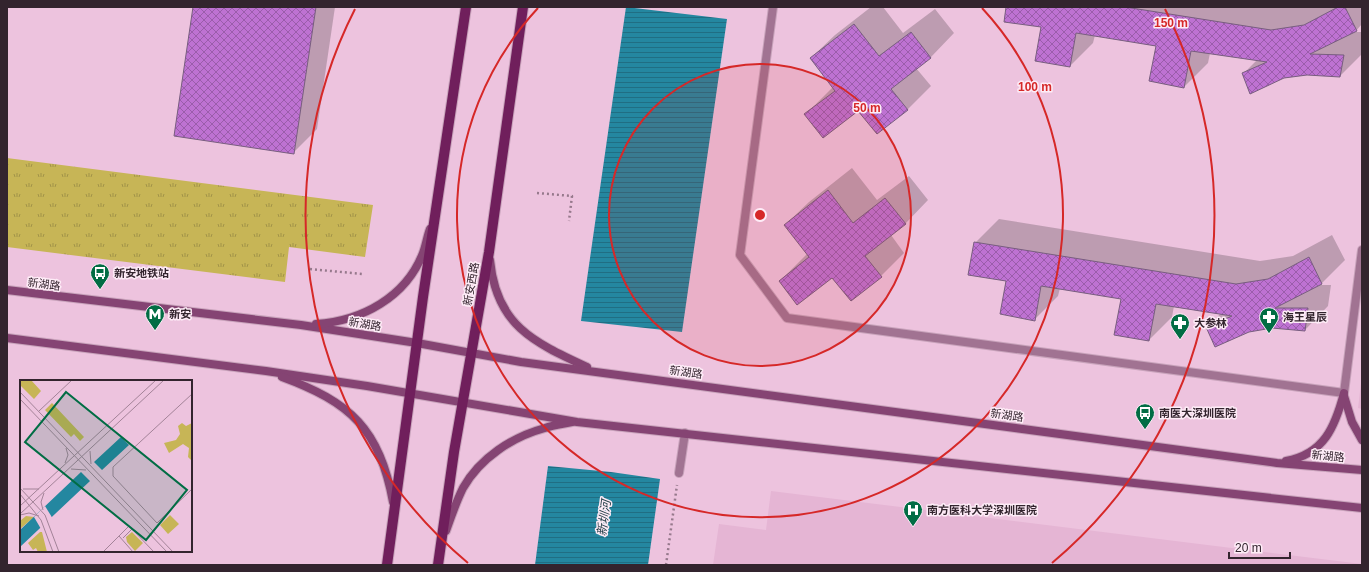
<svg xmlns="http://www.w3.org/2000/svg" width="1369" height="572" viewBox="0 0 1369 572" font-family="Arial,'Noto Sans SC',sans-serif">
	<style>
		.built { fill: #e5b5d4 }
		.grass { fill: url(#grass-tufts) }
		.water { fill: url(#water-rules) }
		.shadow { fill: #0003 }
		.building { fill: url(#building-cross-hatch); stroke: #785e7f }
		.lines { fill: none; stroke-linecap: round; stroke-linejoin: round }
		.service-casing { stroke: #c8a3bb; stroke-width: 10 }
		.minor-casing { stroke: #c8a3bb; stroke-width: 10 }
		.secondary-casing { stroke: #c8a3bb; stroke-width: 10 }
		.primary-casing { stroke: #c8a3bb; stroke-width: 12 }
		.path { stroke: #96798c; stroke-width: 2.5; stroke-dasharray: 2 3; stroke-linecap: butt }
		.service { stroke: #a17392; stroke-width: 8 }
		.minor { stroke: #a17392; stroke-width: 8 }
		.secondary { stroke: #854473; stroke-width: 8 }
		.primary { stroke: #701f5c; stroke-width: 10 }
		.ring { fill: none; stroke: #d62828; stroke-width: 2 }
		.labels { text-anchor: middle; stroke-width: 3; stroke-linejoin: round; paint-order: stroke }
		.poi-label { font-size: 11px; font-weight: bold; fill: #33242e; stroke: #feecf7; text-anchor: start }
		.street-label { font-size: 11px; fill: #33242e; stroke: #feecf7 }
		.water-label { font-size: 12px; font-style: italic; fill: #1b3841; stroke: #feecf7 }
		.inset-road { fill: none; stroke: #a38398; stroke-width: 1 }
		.view { fill: #016d44; fill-opacity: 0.15; stroke: #016d44; stroke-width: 2 }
		.inset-edge { fill: none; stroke: #33242e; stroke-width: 2 }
		.centre { fill: #d62828; stroke: #feecf7; stroke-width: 2 }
		.ring-label { font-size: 12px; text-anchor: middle; font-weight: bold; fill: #d62828; stroke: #feecf7; stroke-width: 3; stroke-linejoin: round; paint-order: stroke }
	</style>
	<defs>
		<pattern id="grass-tufts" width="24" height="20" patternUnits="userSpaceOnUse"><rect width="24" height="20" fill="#c7b556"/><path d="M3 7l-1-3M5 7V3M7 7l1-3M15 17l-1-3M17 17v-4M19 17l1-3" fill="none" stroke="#a29348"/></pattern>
		<pattern id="water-rules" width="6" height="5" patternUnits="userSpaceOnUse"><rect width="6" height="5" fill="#2487a0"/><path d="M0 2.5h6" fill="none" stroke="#206e83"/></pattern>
		<pattern id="building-cross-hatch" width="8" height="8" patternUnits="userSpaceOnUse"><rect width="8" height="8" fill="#be72d2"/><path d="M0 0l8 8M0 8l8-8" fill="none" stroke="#9b5dab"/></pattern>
	</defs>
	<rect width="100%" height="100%" fill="#edc3de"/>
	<g class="built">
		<path d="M1362 375V409L1358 408Z"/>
		<path d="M771 491 1362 564V565H713L719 524 766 530Z"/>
	</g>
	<path class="grass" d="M7 158 373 205 365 257 289 247 285 282 7 247Z"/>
	<g class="water">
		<path d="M626 7 727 19 682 332 581 321Z"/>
		<path d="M548 466 611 472 660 479 648 565H535Z"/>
	</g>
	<g class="shadow">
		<path d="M194 7H335L317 129 293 153Z"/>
		<path d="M871 7H883L903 33 935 9 954 33 931 57 916 68 931 86 907 110 859 109 806 114 833 87 811 58 835 35Z"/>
		<path d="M1007 7H1362V24L1355 32H1362V54L1340 76 1307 74H1243L1257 60 1210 53 1208 63 1184 87 1157 45 1095 35 1093 43 1070 66 1042 27Z"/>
		<path d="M852 168 877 200 909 176 928 200 905 224 891 235 904 253 881 276H833L780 281 807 254 785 225 809 202Z"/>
		<path d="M999 219 1260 261 1293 256 1332 235 1345 260 1320 285H1331L1328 306 1305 330 1272 327H1208L1221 313 1174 306 1172 317 1149 340 1122 298 1060 288 1058 296 1034 320 1007 280 975 243Z"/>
	</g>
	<g class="building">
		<path d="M193 7H316L294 154 174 136Z"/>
		<path d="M1006 7H1125L1271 30 1304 25 1338 7H1345L1357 31 1310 54 1344 55 1340 77 1307 75 1284 78 1250 94 1242 73 1267 62 1191 51 1184 88 1149 81 1156 46 1076 33 1070 67 1035 61 1041 27 1004 22Z"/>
		<path d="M854 24 879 56 911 32 931 58 891 89 908 110 877 134 858 111 823 138 804 114 835 91 810 58Z"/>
		<path d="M828 190 853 223 885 198 906 224 865 256 882 277 851 301 832 278 797 305 779 281 809 257 784 225Z"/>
		<path d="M974 242 1236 284 1268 279 1309 257 1322 284 1275 308H1308L1305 331 1272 328 1249 332 1215 347 1206 327 1232 316 1156 304 1149 341 1114 335 1121 299 1041 286 1035 321 1000 314 1006 281 968 275Z"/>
	</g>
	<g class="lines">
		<g class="service-casing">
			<g id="service">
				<path d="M773 7 740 255 787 318 1344 393"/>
				<path d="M679 473 685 433"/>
			</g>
		</g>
		<g class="minor-casing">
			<path id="minor" d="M1344 393 1362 250"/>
		</g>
		<g class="secondary-casing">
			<g id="secondary">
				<path d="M490 260C496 325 533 342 587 367"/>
				<path d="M7 290 301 325 417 343 521 362 1277 463 1362 470"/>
				<path d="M316 324C362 321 406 297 423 253 426 245 427 237 430 229"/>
				<path d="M7 338 266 371 367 386 577 422 1362 508"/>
				<path d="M282 377C350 402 380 429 393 502"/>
				<path d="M1344 396 1352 422 1362 440"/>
				<path d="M1286 461C1324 454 1335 427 1344 393"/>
				<path d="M446 531C451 517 456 502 463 488 480 458 512 437 545 428 554 425 563 424 572 422"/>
			</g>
		</g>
		<g class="primary-casing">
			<g id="primary">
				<path d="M387 565 423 297 466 7"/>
				<path d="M438 565 454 452 489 252 523 7"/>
			</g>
		</g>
		<g class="path">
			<path d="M537 193 572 196 569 221"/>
			<path d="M310 269 362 274"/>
			<path d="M666 565 677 485"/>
		</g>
		<use href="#service" class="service"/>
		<use href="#minor" class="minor"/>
		<use href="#secondary" class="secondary"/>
		<use href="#primary" class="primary"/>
	</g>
	<circle cx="760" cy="215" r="151" fill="#d62828" fill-opacity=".12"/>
	<g class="ring">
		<circle cx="760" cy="215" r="151"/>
		<path d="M982 8A303 303 0 1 1 538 8"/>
		<path d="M468 563A454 454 0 0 1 355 9M1165 9A454 454 0 0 1 1052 563"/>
	</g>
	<defs>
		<g id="bus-pin" transform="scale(1)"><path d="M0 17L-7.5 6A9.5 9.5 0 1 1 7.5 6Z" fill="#016d44" stroke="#feecf7"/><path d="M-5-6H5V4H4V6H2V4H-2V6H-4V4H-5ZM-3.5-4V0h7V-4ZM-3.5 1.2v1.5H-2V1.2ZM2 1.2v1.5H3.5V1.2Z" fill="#fff"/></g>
		<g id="metro-pin" transform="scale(1)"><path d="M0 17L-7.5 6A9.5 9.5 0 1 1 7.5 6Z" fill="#016d44" stroke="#feecf7"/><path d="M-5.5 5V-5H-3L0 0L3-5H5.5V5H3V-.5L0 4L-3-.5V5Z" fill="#fff"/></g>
		<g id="pharmacy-pin" transform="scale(1)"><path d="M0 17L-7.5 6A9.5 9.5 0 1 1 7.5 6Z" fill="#016d44" stroke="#feecf7"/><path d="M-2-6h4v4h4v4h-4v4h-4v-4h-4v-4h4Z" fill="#fff"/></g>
		<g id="hospital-pin" transform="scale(1)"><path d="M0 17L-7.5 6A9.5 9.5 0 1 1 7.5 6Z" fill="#016d44" stroke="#feecf7"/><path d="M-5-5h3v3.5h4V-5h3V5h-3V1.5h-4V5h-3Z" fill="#fff"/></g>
	</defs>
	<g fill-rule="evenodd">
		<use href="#bus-pin" x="100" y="273"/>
		<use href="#metro-pin" x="155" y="314"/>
		<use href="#pharmacy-pin" x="1269" y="317"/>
		<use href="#pharmacy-pin" x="1180" y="323"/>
		<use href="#bus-pin" x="1145" y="413"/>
		<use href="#hospital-pin" x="913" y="510"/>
	</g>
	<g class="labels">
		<g class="poi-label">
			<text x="114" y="277">新安地铁站</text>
			<text x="169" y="318">新安</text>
			<text x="1283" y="321">海王星辰</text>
			<text x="1194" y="327">大参林</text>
			<text x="1159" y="417">南医大深圳医院</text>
			<text x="927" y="514">南方医科大学深圳医院</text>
		</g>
		<g class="street-label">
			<text transform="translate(44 284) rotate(7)" y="4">新湖路</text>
			<text transform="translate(471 284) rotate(-80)" y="4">新安西路</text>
			<text transform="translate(365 324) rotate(9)" y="4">新湖路</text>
			<text transform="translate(686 372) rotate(8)" y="4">新湖路</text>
			<text transform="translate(1007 415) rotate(8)" y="4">新湖路</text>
			<text transform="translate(1328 456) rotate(5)" y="4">新湖路</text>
		</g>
		<g class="water-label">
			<text transform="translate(604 518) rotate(-82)" y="4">新圳河</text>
		</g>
	</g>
	<g transform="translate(20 380)">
		<rect width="172" height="172" fill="#edc3de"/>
		<path d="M32 23 64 57 60 61 54 54 51 57 25 30Z" fill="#c7b556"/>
		<path d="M20 152H22L27 172H18L16 168 13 170 8 163Z" fill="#c7b556"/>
		<path d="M150 135 159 144 148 154 140 145ZM6 136 14 137 0 149V141Z" fill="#c7b556"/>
		<path d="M0 0H11L21 11 14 19 0 5ZM162 43 166 46 172 43V81L168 77 169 68 163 64 149 73 144 63 156 60 160 54 158 46ZM112 152 123 163 115 171 107 162 106 157Z" fill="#c7b556"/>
		<path d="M101 57 109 65 82 90 74 82ZM61 92 70 101 0 167V150Z" fill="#2487a0"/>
		<path d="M25 126 33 139 21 149 14 137Z" fill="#edc3de"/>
		<path class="inset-road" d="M0 12 153 172M172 14 93 87V96L137 143 172 109M0 19 147 172M19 31 52 0M70 71 71 84M45 83 48 75 46 68M51 89 66 90M0 108 25 135 39 172M3 109H19M0 114 21 140 33 172M0 126 136 0M23 130 21 122 24 113M0 134 144 0M0 135 9 133 19 136M99 156 113 172M103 158 112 149M83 172 109 146 134 172"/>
		<path class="view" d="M46 12 167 110 126 160 5 62Z"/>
		<rect width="172" height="172" class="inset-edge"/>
	</g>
	<circle cx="760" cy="215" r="6" class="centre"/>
	<g class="ring-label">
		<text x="1171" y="27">150 m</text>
		<text x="1035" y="91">100 m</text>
		<text x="867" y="112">50 m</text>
	</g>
	<rect width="1369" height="572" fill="none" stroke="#33242e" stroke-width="16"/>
	<path d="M1229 552v6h61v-6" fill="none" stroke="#33242e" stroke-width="2"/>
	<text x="1235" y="552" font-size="12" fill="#33242e" stroke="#feecf7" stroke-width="3" paint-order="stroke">20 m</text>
</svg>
